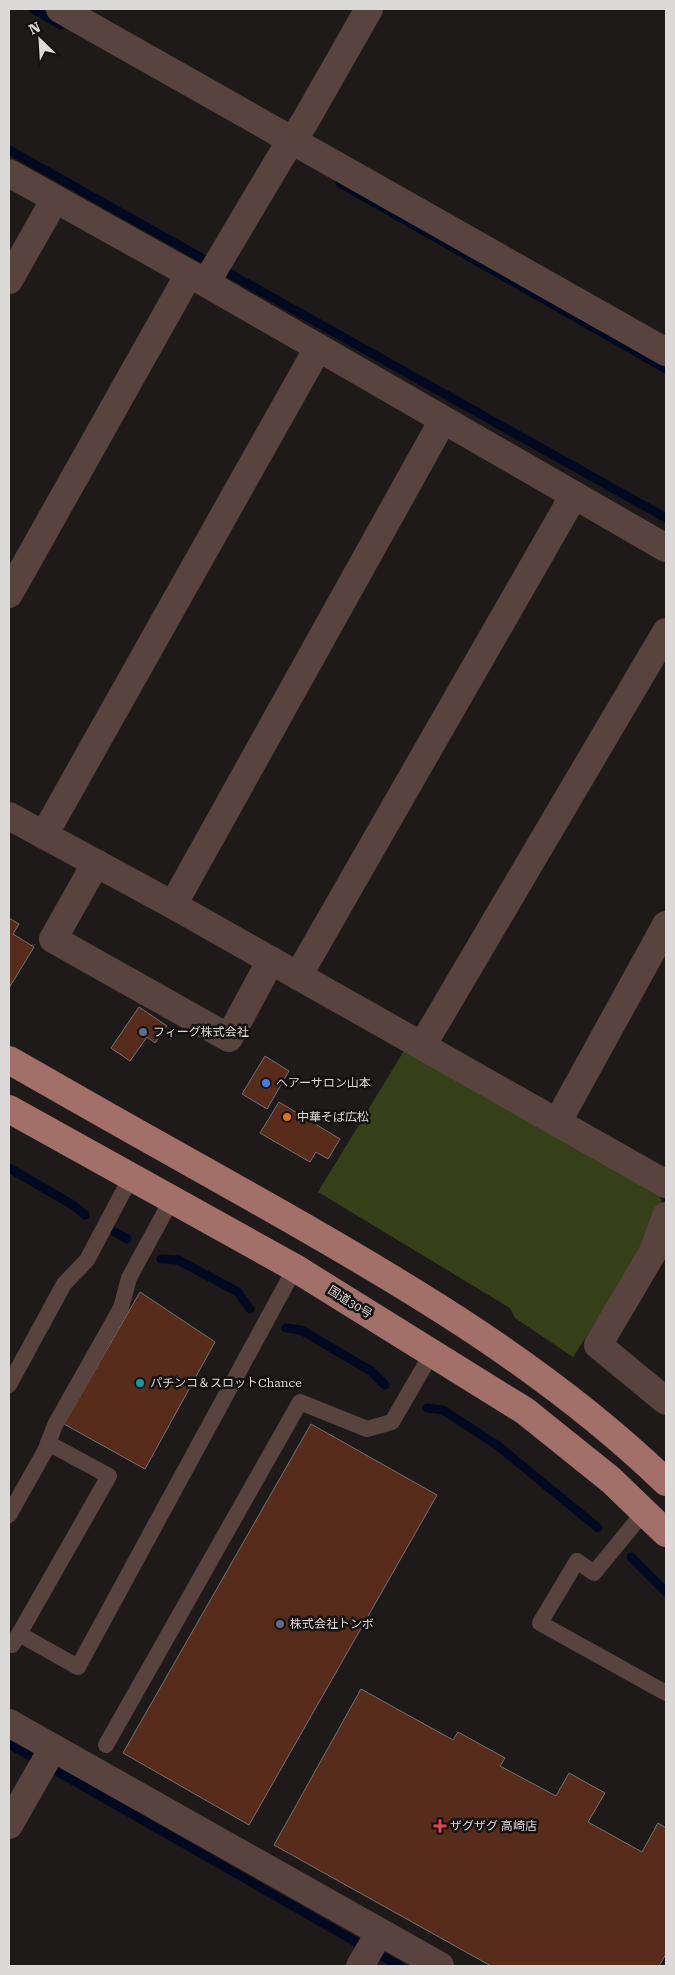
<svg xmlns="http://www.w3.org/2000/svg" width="675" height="1975" viewBox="0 0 675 1975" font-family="'Roboto Serif','Noto Sans JP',serif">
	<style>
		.green { fill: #364018 }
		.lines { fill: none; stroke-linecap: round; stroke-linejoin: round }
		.stream { stroke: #00091f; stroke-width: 9 }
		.building { fill: #572c1b; stroke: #757170 }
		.service { stroke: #58433f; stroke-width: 16 }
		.minor { stroke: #58433f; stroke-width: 28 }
		.trunk { stroke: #a27068; stroke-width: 28 }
		.service-dot { fill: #5c6f8a; stroke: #141110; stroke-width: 2 }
		.shop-dot { fill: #3f7fe0; stroke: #141110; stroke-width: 2 }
		.food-dot { fill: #e8710a; stroke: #141110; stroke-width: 2 }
		.culture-dot { fill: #0f9aa8; stroke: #141110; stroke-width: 2 }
		.health-dot { fill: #e0444e; stroke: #141110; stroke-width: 2 }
		.labels { text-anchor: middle; stroke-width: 5; stroke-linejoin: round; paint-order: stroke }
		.poi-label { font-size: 12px; fill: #dcdad9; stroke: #141110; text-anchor: start }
		.street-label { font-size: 12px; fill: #dcdad9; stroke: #141110 }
	</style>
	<rect width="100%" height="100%" fill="#1d1a19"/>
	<path class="green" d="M405 1049 659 1194 663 1206 632 1266 573 1357 515 1318 510 1308 318 1192Z"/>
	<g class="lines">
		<g class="stream">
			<path d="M33 9 61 25"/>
			<path d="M9 150 666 518"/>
			<path d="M340 183 666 369"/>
			<path d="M9 1168 73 1205 85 1215"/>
			<path d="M115 1232 127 1239"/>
			<path d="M161 1259 178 1260 238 1292 250 1309"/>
			<path d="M286 1328 301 1330 371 1371 385 1385"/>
			<path d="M427 1408 443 1410 497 1445 598 1528"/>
			<path d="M631 1557 666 1592"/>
			<path d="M9 1744 356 1942"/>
			<path d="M382 1956 400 1966"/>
		</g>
	</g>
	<g class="building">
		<path d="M9 918 19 924 13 934 34 947 9 988Z"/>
		<path d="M139 1007 167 1026 155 1043 147 1037 130 1061 111 1048Z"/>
		<path d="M265 1056 289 1071 267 1109 242 1094Z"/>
		<path d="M279 1102 340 1139 328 1159 316 1152 310 1162 260 1133Z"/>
		<path d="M140 1292 215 1342 145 1469 64 1424Z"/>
		<path d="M311 1424 437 1495 249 1825 123 1753Z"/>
		<path d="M361 1689 453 1740 458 1732 505 1758 500 1766 556 1796 569 1773 605 1793 588 1822 642 1852 658 1823 666 1828V1954L659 1966H491L274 1845Z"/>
	</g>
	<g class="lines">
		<g class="service">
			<path d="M9 1385 64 1284 87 1260 131 1177"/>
			<path d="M644 1512 594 1573 577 1561 540 1623 666 1693"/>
			<path d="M9 1515 45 1451 55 1425 121 1308 129 1278 172 1199"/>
			<path d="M19 1634 109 1476 48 1443"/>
			<path d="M9 1643 12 1645 19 1634 78 1667 295 1268"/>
			<path d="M106 1745 300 1402 367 1429 392 1422 432 1353"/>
		</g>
		<g class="minor">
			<path d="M60 9 666 352"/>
			<path d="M9 173 206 283 666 548"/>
			<path d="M9 280 55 199"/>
			<path d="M206 283 282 155 304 123 369 9"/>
			<path d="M9 594 189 274"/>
			<path d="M9 816 173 905 666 1184"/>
			<path d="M44 835 318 348"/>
			<path d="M96 863 53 939 229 1038 271 960"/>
			<path d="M173 905 443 420"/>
			<path d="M298 976 574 495"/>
			<path d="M422 1046 666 632"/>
			<path d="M557 1123 666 925"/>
			<path d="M666 1216 653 1252 598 1345 666 1401"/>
			<path d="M9 1723 440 1966"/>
			<path d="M9 1825 53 1748"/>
			<path d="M360 1966 380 1932"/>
		</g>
		<g class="trunk">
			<path d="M9 1060C93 1108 178 1156 262 1203 405 1284 548 1368 666 1482"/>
			<path d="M9 1109 295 1268 525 1411 611 1480 666 1533"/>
		</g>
	</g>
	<g class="service-dot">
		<circle cx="143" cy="1032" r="5"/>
		<circle cx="280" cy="1624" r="5"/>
	</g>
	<circle class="shop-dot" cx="266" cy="1083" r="5"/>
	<circle class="food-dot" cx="287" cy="1117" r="5"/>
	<circle class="culture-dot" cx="140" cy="1383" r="5"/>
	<path class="health-dot" d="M437.5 1818.5h5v5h5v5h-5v5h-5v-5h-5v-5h5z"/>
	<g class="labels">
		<g class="poi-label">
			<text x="153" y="1036">フィーグ株式会社</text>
			<text x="276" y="1087">ヘアーサロン山本</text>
			<text x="297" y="1121">中華そば広松</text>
			<text x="150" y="1387">パチンコ＆スロットChance</text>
			<text x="290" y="1628">株式会社トンボ</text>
			<text x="450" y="1830">ザグザグ 高崎店</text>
		</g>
		<g class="street-label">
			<text transform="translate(350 1302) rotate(32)" y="4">国道30号</text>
		</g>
	</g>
	<rect width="675" height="1975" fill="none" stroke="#dcdad9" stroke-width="20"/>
	<g transform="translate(40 40) rotate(335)" stroke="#141110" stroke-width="4" paint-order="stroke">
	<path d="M0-4L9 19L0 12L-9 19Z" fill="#dcdad9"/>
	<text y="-8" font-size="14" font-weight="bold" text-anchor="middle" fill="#dcdad9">N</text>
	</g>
</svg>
